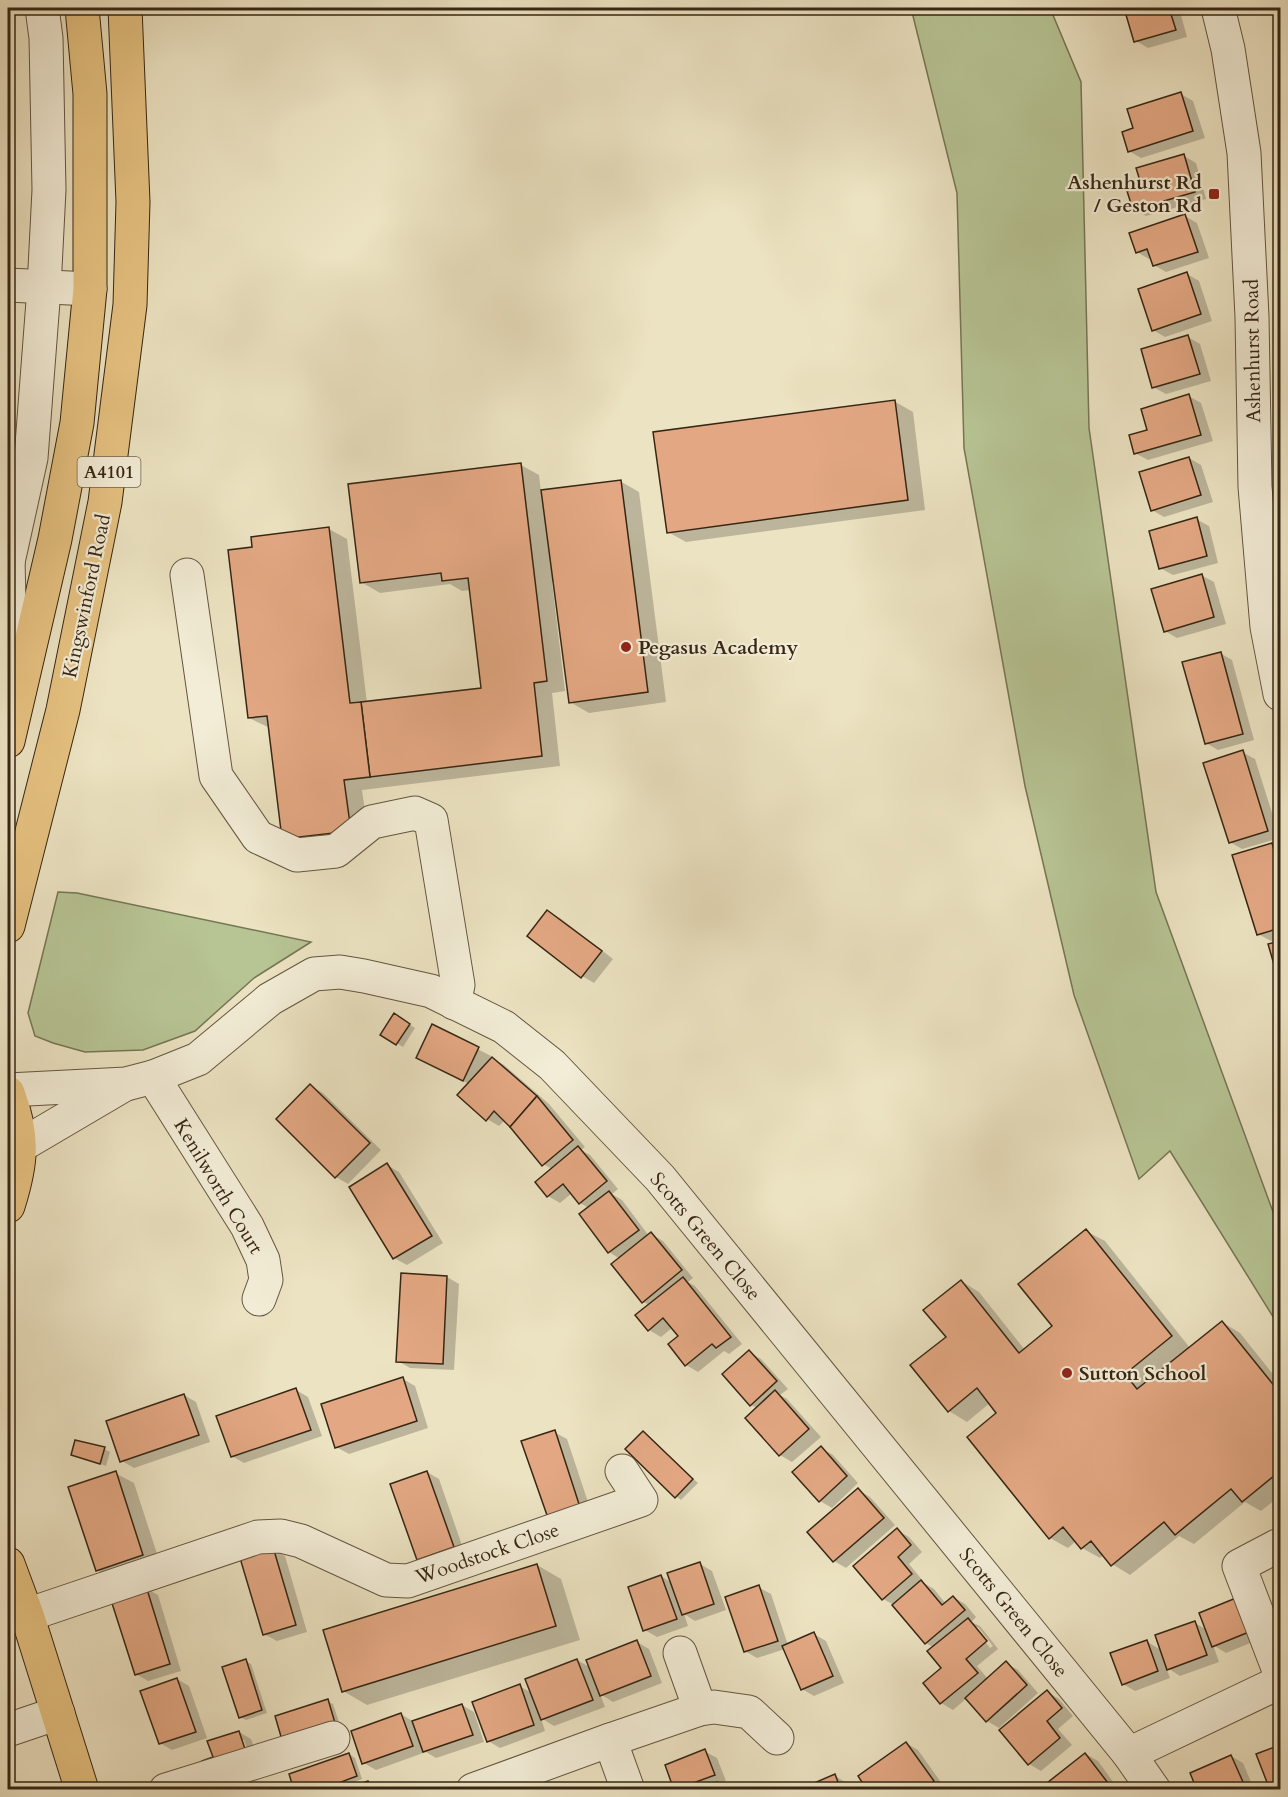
<svg xmlns="http://www.w3.org/2000/svg" width="1288" height="1797" viewBox="0 0 1288 1797" font-family="Cardo,serif">
	<style>
		.green { fill: #b7c494; stroke: #767554; stroke-width: 1.5 }
		.shadow { fill: #0003; fill-rule: evenodd }
		.building { fill: #e3a883; stroke: #362614; stroke-width: 1.5 }
		.lines { fill: none; stroke-linecap: round; stroke-linejoin: round }
		.minor-casing { stroke: #645540; stroke-width: 35 }
		.major-casing { stroke: #362614; stroke-width: 35 }
		.highway-casing { stroke: #362614; stroke-width: 35 }
		.minor { stroke: #f3edd7; stroke-width: 33 }
		.major { stroke: #e6c281; stroke-width: 33 }
		.highway { stroke: #e6c281; stroke-width: 33 }
		.poi-dot { fill: #8f2418; stroke: #f3edd7; stroke-width: 2 }
		.labels { text-anchor: middle; stroke-width: 4.5; stroke-linejoin: round; paint-order: stroke }
		.shield { fill: #f3edd7; stroke: #6f624e; stroke-width: 1.5 }
		.shield-label { font-size: 18px; font-weight: bold; fill: #362614 }
		.poi-label { font-size: 20px; font-weight: bold; fill: #362614; stroke: #f3edd7; text-anchor: start }
		.street-label { font-size: 20px; fill: #362614; stroke: #f3edd7 }
	</style>
	<rect width="100%" height="100%" fill="#ece3c2"/>
	<filter id="stains"><feTurbulence type="fractalNoise" baseFrequency=".00333" numOctaves="4"/><feColorMatrix values="0 0 0 0 .2 0 0 0 0 .09 0 0 0 0 .02 0 0 0 .5 -.17"/></filter>
	<radialGradient id="worn" r=".72"><stop offset=".6" stop-color="#630" stop-opacity="0"/><stop offset="1" stop-color="#630" stop-opacity=".3"/></radialGradient>
	<g class="green">
		<path d="M911 8H1050L1081 82 1089 428 1156 892 1280 1231V1328L1170 1151 1139 1179 1074 995 1025 786 964 448 957 193Z"/>
		<path d="M58 892 77 893 311 942 254 978 195 1031 143 1050 85 1052 53 1043 35 1036 28 1013Z"/>
	</g>
	<g class="shadow">
		<path d="M1126 8H1179L1187 37 1148 48 1136 41Z"/>
		<path d="M1181 94 1193 101 1205 138 1141 158 1129 151 1135 129Z"/>
		<path d="M1184 156 1196 163 1206 199 1146 216 1134 209Z"/>
		<path d="M1185 216 1197 223 1209 258 1166 272 1154 265 1152 258 1149 259 1137 252Z"/>
		<path d="M1187 274 1199 281 1212 321 1165 337 1153 330Z"/>
		<path d="M1188 337 1200 344 1211 381 1166 394 1153 387Z"/>
		<path d="M1189 396 1201 403 1213 441 1148 460 1135 453Z"/>
		<path d="M894 401 913 412 925 510 686 542 668 532Z"/>
		<path d="M1189 458 1201 465 1213 502 1164 517 1152 510Z"/>
		<path d="M521 465 539 475 541 492 620 481 639 492 666 702 589 713 570 702 555 582H552L565 691 552 693 560 766 362 790 369 841 283 838 270 728 249 718 254 548 329 529 347 539 367 703 482 689 470 590 462 591 450 584 380 593 361 582Z"/>
		<path d="M1196 519 1209 526 1218 563 1173 575 1160 568Z"/>
		<path d="M1201 575 1214 582 1226 624 1177 638 1165 631Z"/>
		<path d="M1220 653 1232 660 1254 740 1218 750 1206 743Z"/>
		<path d="M1242 752 1255 759 1280 838 1242 849 1230 842Z"/>
		<path d="M1271 844 1280 850V938L1271 941 1258 934Z"/>
		<path d="M548 911 560 918 613 959 594 983 582 976Z"/>
		<path d="M1280 942V980L1270 945Z"/>
		<path d="M394 1015 415 1028 403 1047 382 1034Z"/>
		<path d="M433 1026 491 1056 490 1057 504 1065 549 1104 585 1147 581 1150 590 1155 618 1189 612 1194 622 1200 649 1236 651 1234 663 1241 693 1278 688 1282 695 1286 742 1344 729 1354 724 1351 698 1372 686 1365 680 1336 673 1327 661 1337 649 1330 650 1305 643 1302 620 1259 609 1252 589 1208 580 1203 572 1193 560 1203 548 1196 552 1169 543 1164 505 1120 499 1126 487 1119 469 1084 430 1064Z"/>
		<path d="M311 1086 323 1093 381 1150 348 1184 336 1177Z"/>
		<path d="M387 1165 399 1172 443 1243 407 1265 394 1258 351 1188Z"/>
		<path d="M1086 1231 1105 1241 1190 1348 1222 1322 1240 1333 1280 1383V1496L1261 1511 1245 1502 1194 1544 1179 1536 1130 1575 1112 1564 1104 1555 1100 1558 1082 1548 1076 1541 1068 1548 1050 1538 998 1413 990 1403 967 1422 949 1411 948 1337 961 1281 979 1292 1025 1350 1054 1326Z"/>
		<path d="M402 1275 447 1277 459 1284 454 1370 410 1368 398 1361Z"/>
		<path d="M749 1352 761 1359 788 1389 780 1395 787 1399 821 1437 792 1462 780 1455 747 1418 757 1408 751 1405Z"/>
		<path d="M403 1379 415 1386 428 1428 349 1454 336 1447Z"/>
		<path d="M296 1390 308 1397 322 1436 244 1463 232 1456Z"/>
		<path d="M184 1395 196 1402 210 1442 134 1468 122 1461Z"/>
		<path d="M554 1432 567 1439 592 1514 561 1524Z"/>
		<path d="M643 1433 698 1483 681 1500 676 1496Z"/>
		<path d="M821 1448 833 1455 858 1483 832 1508 820 1501Z"/>
		<path d="M104 1449 110 1452 106 1466 72 1454Z"/>
		<path d="M427 1472 439 1479 465 1554 430 1566 418 1559Z"/>
		<path d="M115 1473 134 1483 161 1566 116 1581 97 1570Z"/>
		<path d="M858 1490 870 1497 895 1525 846 1568 834 1561Z"/>
		<path d="M897 1530 909 1537 922 1552 909 1564 923 1581 922 1582 934 1589 946 1604 953 1597 965 1604 976 1617 971 1622 980 1626 998 1649 977 1666 988 1679 1006 1663 1018 1670 1038 1693 999 1728 987 1721 967 1698 953 1710 941 1703 943 1668 934 1648 926 1643 894 1605 883 1599ZM974 1627H978L993 1646 990 1648Z"/>
		<path d="M273 1549 285 1556 307 1632 277 1641 264 1634Z"/>
		<path d="M700 1564 712 1571 726 1610 695 1621 684 1614 688 1626 657 1637 645 1630 661 1576 672 1583Z"/>
		<path d="M537 1565 561 1579 580 1640 367 1705 343 1691Z"/>
		<path d="M758 1587 771 1594 788 1645 814 1634 826 1641 844 1683 814 1696 802 1689 785 1649 757 1658 745 1651Z"/>
		<path d="M146 1588 158 1595 181 1671 148 1681 136 1674Z"/>
		<path d="M1236 1600 1260 1639 1226 1653 1213 1645 1219 1662 1180 1676 1166 1667 1170 1678 1135 1691 1123 1684 1146 1641 1161 1650 1195 1623 1207 1630Z"/>
		<path d="M637 1642 649 1649 662 1683 613 1702 600 1694 605 1707 554 1726 541 1718 545 1731 500 1748 488 1741 519 1686 532 1693 577 1660 591 1668Z"/>
		<path d="M245 1661 251 1664 267 1713 246 1720 240 1717Z"/>
		<path d="M177 1679 189 1686 207 1738 172 1750 160 1743Z"/>
		<path d="M1047 1692 1059 1699 1073 1716 1058 1729 1072 1745 1041 1771 1029 1764Z"/>
		<path d="M327 1701 333 1704 340 1725 289 1742Z"/>
		<path d="M462 1705 474 1712 484 1742 436 1758 426 1752 376 1770 364 1763 401 1714 414 1722Z"/>
		<path d="M239 1732 251 1739 261 1768 220 1781 208 1774 204 1762 214 1758 209 1742ZM241 1740H244L253 1768 250 1769Z"/>
		<path d="M906 1743 918 1750 945 1788 869 1790Z"/>
		<path d="M1280 1746V1790H1272L1258 1755Z"/>
		<path d="M704 1751 717 1758 726 1781 718 1784 726 1790 676 1789Z"/>
		<path d="M349 1754 355 1758 362 1779 333 1790H296Z"/>
		<path d="M1086 1754 1098 1761 1119 1790H1040Z"/>
		<path d="M1231 1756 1243 1763 1254 1789 1199 1790Z"/>
		<path d="M835 1776 847 1783 850 1790H802Z"/>
		<path d="M368 1782 380 1790H348Z"/>
	</g>
	<g class="building">
		<path d="M1124 8H1169L1176 30 1134 42Z"/>
		<path d="M1181 92 1193 131 1128 152 1122 132 1133 128 1127 109Z"/>
		<path d="M1184 154 1195 192 1133 210 1127 191 1142 187 1136 168Z"/>
		<path d="M1185 214 1198 252 1153 266 1147 249 1136 253 1129 233Z"/>
		<path d="M1187 272 1201 314 1152 331 1138 289Z"/>
		<path d="M1188 335 1200 374 1152 388 1141 349Z"/>
		<path d="M1189 394 1201 435 1134 454 1129 435 1147 430 1141 409Z"/>
		<path d="M895 400 908 500 667 533 653 432Z"/>
		<path d="M1189 457 1201 495 1151 511 1139 472Z"/>
		<path d="M521 463 547 681 534 683 542 756 370 777 361 702 481 688 468 578 442 581 441 573 360 583 348 484Z"/>
		<path d="M621 480 648 692 569 703 541 490Z"/>
		<path d="M1197 517 1207 556 1159 569 1149 531Z"/>
		<path d="M329 527 350 703 361 702 370 777 344 780 351 831 282 839 267 716 248 718 228 550 252 547 251 537Z"/>
		<path d="M1202 574 1214 617 1164 632 1151 589Z"/>
		<path d="M1221 652 1243 734 1205 744 1182 662Z"/>
		<path d="M1243 750 1268 831 1229 843 1203 763Z"/>
		<path d="M1272 843 1280 871V928L1257 935 1232 855Z"/>
		<path d="M547 910 602 951 581 978 527 936Z"/>
		<path d="M1280 941V985L1268 944Z"/>
		<path d="M394 1013 410 1024 396 1045 380 1035Z"/>
		<path d="M432 1024 479 1047 463 1081 416 1058Z"/>
		<path d="M492 1057 537 1096 510 1127 494 1111 486 1121 457 1095Z"/>
		<path d="M310 1084 370 1143 335 1178 276 1119Z"/>
		<path d="M537 1096 573 1140 542 1166 510 1127Z"/>
		<path d="M578 1146 607 1181 579 1204 563 1184 547 1197 535 1182Z"/>
		<path d="M387 1163 432 1236 393 1259 349 1187Z"/>
		<path d="M609 1191 639 1230 608 1253 579 1214Z"/>
		<path d="M1086 1229 1172 1336 1125 1374 1137 1389 1222 1321 1280 1393V1471L1242 1502 1231 1489 1175 1535 1164 1522 1111 1566 1091 1541 1081 1549 1063 1527 1049 1539 967 1437 996 1413 977 1388 948 1412 910 1365 946 1337 923 1310 961 1280 1019 1353 1052 1326 1018 1284Z"/>
		<path d="M651 1232 682 1270 642 1303 611 1264Z"/>
		<path d="M401 1273 447 1276 443 1364 396 1362Z"/>
		<path d="M683 1277 731 1337 716 1348 712 1344 685 1366 668 1344 678 1336 663 1318 648 1331 635 1315Z"/>
		<path d="M749 1350 777 1381 750 1406 722 1374Z"/>
		<path d="M403 1377 417 1421 335 1448 321 1404Z"/>
		<path d="M296 1388 311 1430 231 1457 216 1416Z"/>
		<path d="M775 1390 809 1429 779 1456 745 1418Z"/>
		<path d="M184 1394 199 1435 120 1462 106 1421Z"/>
		<path d="M555 1430 580 1507 548 1518 521 1441Z"/>
		<path d="M643 1431 693 1479 675 1498 625 1449Z"/>
		<path d="M75 1440 105 1447 100 1464 71 1455Z"/>
		<path d="M821 1446 847 1476 819 1502 792 1472Z"/>
		<path d="M116 1471 143 1555 96 1571 68 1487Z"/>
		<path d="M427 1471 454 1547 417 1560 390 1484Z"/>
		<path d="M858 1488 884 1518 833 1562 807 1532Z"/>
		<path d="M897 1528 911 1545 898 1557 912 1574 882 1600 853 1566Z"/>
		<path d="M273 1547 296 1625 263 1635 240 1558Z"/>
		<path d="M700 1562 714 1604 682 1615 667 1573Z"/>
		<path d="M537 1564 556 1626 342 1692 323 1630Z"/>
		<path d="M661 1575 677 1619 643 1631 628 1587Z"/>
		<path d="M921 1580 942 1605 953 1596 965 1610 925 1644 892 1605Z"/>
		<path d="M759 1585 778 1641 744 1652 725 1597Z"/>
		<path d="M146 1586 170 1664 135 1675 110 1597Z"/>
		<path d="M1236 1598 1249 1632 1212 1647 1199 1613Z"/>
		<path d="M968 1618 987 1641 966 1659 978 1673 940 1704 923 1683 941 1668 927 1651Z"/>
		<path d="M1195 1621 1207 1655 1167 1670 1155 1635Z"/>
		<path d="M814 1632 833 1676 801 1690 782 1646Z"/>
		<path d="M637 1640 651 1676 600 1696 586 1660Z"/>
		<path d="M1147 1640 1158 1671 1122 1685 1110 1653Z"/>
		<path d="M246 1659 262 1710 239 1718 222 1667Z"/>
		<path d="M577 1659 593 1700 541 1720 525 1679Z"/>
		<path d="M1006 1661 1027 1685 986 1722 965 1698Z"/>
		<path d="M177 1678 196 1732 159 1744 140 1691Z"/>
		<path d="M520 1684 534 1725 487 1742 472 1702Z"/>
		<path d="M1047 1690 1062 1708 1047 1721 1060 1738 1028 1765 999 1730Z"/>
		<path d="M328 1699 335 1723 282 1740 275 1716Z"/>
		<path d="M462 1704 473 1735 423 1752 412 1721Z"/>
		<path d="M401 1713 413 1746 362 1764 351 1731Z"/>
		<path d="M239 1731 249 1761 207 1775 202 1761 213 1757 207 1741Z"/>
		<path d="M906 1742 934 1781 922 1790H867L858 1776Z"/>
		<path d="M1280 1745V1788L1270 1790 1256 1754Z"/>
		<path d="M705 1749 715 1775 674 1790 665 1765Z"/>
		<path d="M349 1753 357 1776 320 1790H294L289 1774Z"/>
		<path d="M1085 1753 1108 1783 1100 1790H1038Z"/>
		<path d="M1231 1755 1243 1782 1228 1790H1197L1190 1773Z"/>
		<path d="M835 1774 841 1790H798Z"/>
		<path d="M368 1781 372 1790H344Z"/>
		<path d="M717 1782 719 1790H697Z"/>
	</g>
	<g class="lines">
		<g class="minor-casing">
			<g id="minor">
				<path d="M1218 8 1228 49 1244 153 1252 317 1255 487 1267 627 1280 694"/>
				<path d="M8 285 90 289"/>
				<path d="M8 560 10 640 19 692"/>
				<path d="M8 562 31 458 44 288 49 190 46 38 42 8"/>
				<path d="M187 575 216 776 258 837 297 855 336 851 372 822 415 813 431 820 458 985 454 1003"/>
				<path d="M153 1077 247 1226 263 1260 266 1280 259 1299"/>
				<path d="M8 1090 126 1084 153 1077 198 1059 270 999 314 974 340 972 364 976 431 991 504 1027 552 1065 660 1178 1129 1754 1154 1790"/>
				<path d="M20 1146 122 1086"/>
				<path d="M1277 1546 1239 1566 1280 1673"/>
				<path d="M27 1615 258 1537 281 1536 301 1541 386 1580 408 1581 641 1500 622 1471"/>
				<path d="M680 1653 700 1709"/>
				<path d="M8 1730 58 1713"/>
				<path d="M610 1740 700 1709 714 1707 749 1712 777 1738"/>
				<path d="M1129 1754 1280 1682"/>
				<path d="M166 1790 333 1738"/>
				<path d="M473 1790 610 1740 628 1790"/>
			</g>
		</g>
		<g class="major-casing">
			<g id="major">
				<path d="M8 741 55 539 77 423 90 289V94L82 8"/>
				<path d="M8 926 63 710 105 502 130 305 133 202 125 8"/>
				<path d="M8 1564 27 1615 82 1790"/>
			</g>
		</g>
		<g class="highway-casing">
			<path id="highway" d="M8 1093C24 1137 22 1162 8 1206"/>
		</g>
		<use href="#minor" class="minor"/>
		<use href="#major" class="major"/>
		<use href="#highway" class="highway"/>
	</g>
	<g class="poi-dot">
		<rect x="1208" y="188" width="12" height="12" rx="3"/>
		<circle cx="626" cy="647" r="6"/>
		<circle cx="1067" cy="1373" r="6"/>
	</g>
	<g class="labels">
		<rect class="shield" x="77.5" y="457" width="63" height="30" rx="4.5"/>
		<g class="shield-label">
			<text x="109" y="478">A4101</text>
		</g>
		<g class="poi-label">
			<text x="1202" y="189" text-anchor="end">Ashenhurst Rd<tspan x="1202" dy="23">/ Geston Rd</tspan></text>
			<text x="638" y="654">Pegasus Academy</text>
			<text x="1079" y="1380">Sutton School</text>
		</g>
		<g class="street-label">
			<text transform="translate(1252 351) rotate(-91)" y="7">Ashenhurst Road</text>
			<text transform="translate(86 596) rotate(-78)" y="7">Kingswinford Road</text>
			<text transform="translate(219 1186) rotate(59)" y="7">Kenilworth Court</text>
			<text transform="translate(706 1236) rotate(50)" y="7">Scotts Green Close</text>
			<text transform="translate(487 1553) rotate(-19)" y="7">Woodstock Close</text>
			<text transform="translate(1014 1612) rotate(51)" y="7">Scotts Green Close</text>
		</g>
	</g>
	<rect width="1288" height="1797" fill="none" stroke="#ece3c2" stroke-width="30"/>
	<rect x="9" y="9" width="1270" height="1779" fill="none" stroke="#362614" stroke-width="3"/>
	<rect x="15" y="15" width="1258" height="1767" fill="none" stroke="#362614" stroke-width="1.5"/>
	<rect width="100%" height="100%" filter="url(#stains)"/>
	<rect width="100%" height="100%" fill="url(#worn)"/>
</svg>
